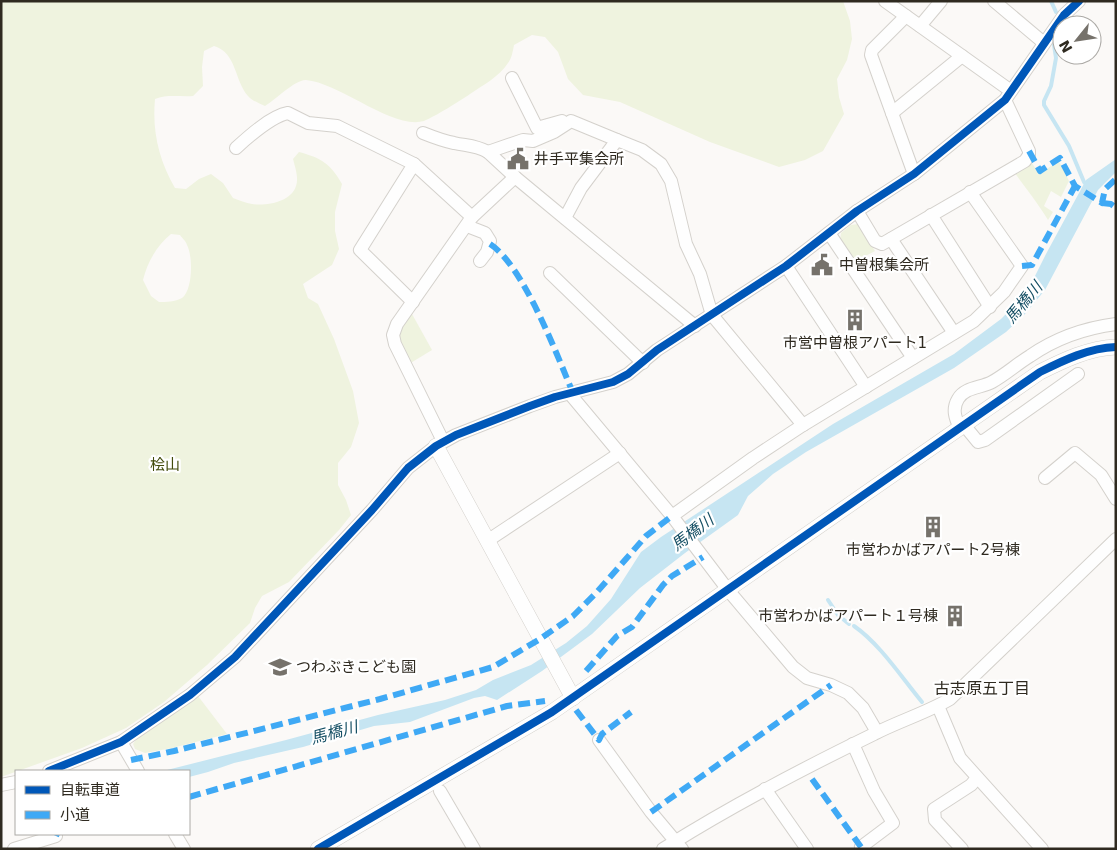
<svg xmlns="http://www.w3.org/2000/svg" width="1117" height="850" viewBox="0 0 1117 850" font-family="'DejaVu Sans','Noto Sans JP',sans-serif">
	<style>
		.green { fill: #eff3df; fill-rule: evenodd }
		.water { fill: #c6e5f2 }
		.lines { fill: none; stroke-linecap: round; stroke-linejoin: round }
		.stream { stroke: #c6e5f2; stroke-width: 4 }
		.minor-casing { stroke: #d4d1cc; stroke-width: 14 }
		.tertiary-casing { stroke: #d4d1cc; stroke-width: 16 }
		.minor { stroke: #fefefe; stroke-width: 12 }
		.tertiary { stroke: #fefefe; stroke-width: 15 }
		.quiet { stroke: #3fa9f5; stroke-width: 6; stroke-dasharray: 12 6; stroke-linecap: butt }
		.cycleway-casing { stroke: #fff; stroke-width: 11 }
		.cycleway { stroke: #0057b8; stroke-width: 8 }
		.labels { text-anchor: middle; stroke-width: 4.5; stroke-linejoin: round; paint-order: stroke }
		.poi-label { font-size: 15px; fill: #2f2a20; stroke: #fff; text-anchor: start }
		.park-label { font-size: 15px; fill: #434c0c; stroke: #fff }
		.water-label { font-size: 16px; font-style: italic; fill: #154f64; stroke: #fff }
		.neighbourhood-label { font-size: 16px; fill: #2f2a20; stroke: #fff }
	</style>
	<rect width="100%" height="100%" fill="#fbf9f7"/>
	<g class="green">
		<path d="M1 1H843L850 21 852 39 847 60 837 79 839 97 844 114 823 151 805 160 779 167 710 142 620 102 583 95 568 79 558 52 545 37 532 35 514 45C513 50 512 58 508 63 499 77 483 85 470 94 460 101 434 117 424 121 393 130 340 83 306 80 296 79 275 100 265 106 259 103 252 101 248 96 234 80 237 53 214 46L204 51 202 67 203 86 193 96C180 97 167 94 155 99 152 132 159 160 175 188L186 189 199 179 211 174 223 183 233 198C239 200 246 203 252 204 267 206 291 202 296 186 299 178 295 167 293 159L299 152C321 158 330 163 342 184L335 212V231L339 249 332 265 303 284 308 298 318 304 334 339 353 391 359 423 351 447 338 463V485L346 500 351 515 339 530 289 582 262 596 255 608 250 623 207 665 164 702 126 728 82 748 1 777ZM171 234 180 235C182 238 186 241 187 245 193 256 193 290 182 298 175 302 166 302 159 302L151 296 143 280C147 263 157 245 171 234Z"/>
		<path d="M1059 161 1069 181 1061 197 1051 191 1044 206 1053 212 1048 220C1038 203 1026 189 1015 173L1032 163 1039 174Z"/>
		<path d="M858 224 875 251 854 262 840 240 841 233 851 225Z"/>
		<path d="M412 314 432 350 409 364C400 342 393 333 412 314Z"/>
		<path d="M198 696 227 734 172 748 145 753 135 749 133 744 136 740Z"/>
	</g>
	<path class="water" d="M1116 159V172L1098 190 1045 290 1025 314 1006 332 954 368 806 452 773 474 748 496 738 515 685 553 640 588 592 634 542 671 497 700 485 696 474 698 410 722 374 726 303 747 234 763 208 772 189 777V771H163L286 740 378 715 445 700 476 690 493 680 531 665 566 643 587 626 611 599 641 552 661 537 833 424 954 354 1001 319 1018 302 1033 280 1046 254 1086 180Z"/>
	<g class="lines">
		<g class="stream">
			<path d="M1051 1 1056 12"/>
			<path d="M1059 32 1054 45 1056 58 1051 86 1044 101V105L1069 146 1084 182 1087 185"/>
			<path d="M828 600 838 615 849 624"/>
			<path d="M854 626C880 644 902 678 922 702"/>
		</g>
		<g class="minor-casing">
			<g id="minor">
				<path d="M885 1 1011 91"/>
				<path d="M994 1 1044 43"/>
				<path d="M906 16 872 50 871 55 914 174"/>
				<path d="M920 26 941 1"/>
				<path d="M512 78 537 128 562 121"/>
				<path d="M892 113 962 56"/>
				<path d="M423 133C433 137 443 141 454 143 468 146 475 145 488 152"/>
				<path d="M236 148C248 137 271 116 288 113L308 123 337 126 414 164"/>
				<path d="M515 177 488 152 523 140 533 141 554 132 571 121 617 140"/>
				<path d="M857 211 875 241 882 244 1025 161 1029 155V151L1005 100"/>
				<path d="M931 215 990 307"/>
				<path d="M565 218 581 188 617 140 642 150 661 164 671 181 686 244 700 274 712 315 803 425 753 458 672 516"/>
				<path d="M467 226 485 233 490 241 487 252 480 261"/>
				<path d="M829 233 913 358"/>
				<path d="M891 239 954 333"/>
				<path d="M786 266 866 387"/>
				<path d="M550 273 643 363"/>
				<path d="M413 302 360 250 414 164 472 217"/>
				<path d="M570 394 672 516 728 590 793 667 807 678 831 685 848 693 863 708 877 732"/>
				<path d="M803 425 974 321 1004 292 1022 266 970 192"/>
				<path d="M964 425 978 442 985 440 1078 374"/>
				<path d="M960 428C955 418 952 409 958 399 965 387 981 388 992 382 1005 375 1017 364 1030 356 1056 338 1085 328 1116 324"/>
				<path d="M443 441 395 344 393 335 397 324 472 217 515 177 695 326"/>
				<path d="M1045 478 1075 453 1101 475 1116 499"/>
				<path d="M487 541 620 453"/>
				<path d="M938 706 960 758 1042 849"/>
				<path d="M599 740 651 812 682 849"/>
				<path d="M121 742 138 771"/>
				<path d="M853 744 874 791 893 823 861 847 862 849"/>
				<path d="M49 771 121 742 190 695 235 657 372 510 408 468 436 446 456 435 530 406 555 397 613 382 628 374 657 350 786 266 857 211 914 174 1005 100 1064 15 1079 1"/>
				<path d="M1 785 16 782"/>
				<path d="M765 789 807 849"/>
				<path d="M440 791 474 849"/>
				<path d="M175 834 184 849"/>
				<path d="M14 849 56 836"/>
				<path d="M663 849C731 806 802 769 874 734 899 721 926 713 950 699L1116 539"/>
				<path d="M962 849 935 820 934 809 971 785 977 778"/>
			</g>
		</g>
		<g class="tertiary-casing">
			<g id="tertiary">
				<path d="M436 446 573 698"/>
				<path d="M318 849 552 712 1040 372C1064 360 1089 348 1116 347"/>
			</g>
		</g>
		<use href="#minor" class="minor"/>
		<use href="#tertiary" class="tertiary"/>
		<g class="quiet">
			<path d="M1029 151 1040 171 1060 158 1075 186 1102 203 1105 189 1116 179"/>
			<path d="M1102 203 1111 204 1116 208"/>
			<path d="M490 244C523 265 557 355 573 393"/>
			<path d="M1022 266 1032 265 1075 186"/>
			<path d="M586 671 617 636 632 627 663 585 672 576 703 557"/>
			<path d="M576 710 599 740 602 734 631 712"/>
			<path d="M131 760 174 751 250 732 380 699 493 667 540 639 573 616 597 592 646 536 672 516"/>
			<path d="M812 779 861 847"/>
			<path d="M189 797 507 706 545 701"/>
			<path d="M651 812 831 685"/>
			<path d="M56 836 57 834"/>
		</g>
		<g class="cycleway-casing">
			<g id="cycleway">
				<path d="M49 771 121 742 190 695 235 657 372 510 408 468 436 446 456 435 530 406 555 397 613 382 628 374 657 350 786 266 857 211 914 174 1005 100 1064 15 1079 1"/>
				<path d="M318 849 552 712 1040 372C1064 360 1089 348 1116 347"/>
			</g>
		</g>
		<use href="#cycleway" class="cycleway"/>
	</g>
	<defs>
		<g id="civic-bare" transform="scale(1.725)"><path d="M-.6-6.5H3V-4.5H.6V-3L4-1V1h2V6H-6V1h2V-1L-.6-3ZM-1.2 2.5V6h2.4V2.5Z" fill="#76726b" stroke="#fff" stroke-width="2.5" paint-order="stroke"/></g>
		<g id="building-bare" transform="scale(1.725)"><path d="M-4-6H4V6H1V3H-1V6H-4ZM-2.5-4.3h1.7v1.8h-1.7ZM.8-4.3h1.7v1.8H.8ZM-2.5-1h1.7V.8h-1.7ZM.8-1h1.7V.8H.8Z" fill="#76726b" stroke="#fff" stroke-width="2.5" paint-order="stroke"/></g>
		<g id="school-bare" transform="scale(1.725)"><path d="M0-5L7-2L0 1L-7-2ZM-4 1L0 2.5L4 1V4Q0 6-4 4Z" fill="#76726b" stroke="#fff" stroke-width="2.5" paint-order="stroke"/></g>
	</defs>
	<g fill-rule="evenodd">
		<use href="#civic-bare" x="518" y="159"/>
		<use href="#civic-bare" x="822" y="265"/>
		<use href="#building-bare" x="855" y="320"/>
		<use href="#building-bare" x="933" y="527"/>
		<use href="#building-bare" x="955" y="616"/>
		<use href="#school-bare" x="280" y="667"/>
	</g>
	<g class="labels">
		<g class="poi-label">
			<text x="534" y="164">井手平集会所</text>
			<text x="839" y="270">中曽根集会所</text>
			<text x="855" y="348" text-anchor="middle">市営中曽根アパート1</text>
			<text x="933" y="555" text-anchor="middle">市営わかばアパート2号棟</text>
			<text x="938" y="621" text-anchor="end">市営わかばアパート１号棟</text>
			<text x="296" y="672">つわぶきこども園</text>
		</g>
		<g class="park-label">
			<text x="165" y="470">桧山</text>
		</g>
		<g class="water-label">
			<text transform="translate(1023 302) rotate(-50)" y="6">馬橋川</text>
			<text transform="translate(692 532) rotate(-37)" y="6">馬橋川</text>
			<text transform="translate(334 732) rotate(-15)" y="6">馬橋川</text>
		</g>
		<g class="neighbourhood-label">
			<text x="982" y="694">古志原五丁目</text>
		</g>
	</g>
	<rect width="1117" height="850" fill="none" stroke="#2f2a20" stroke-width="5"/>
	<rect x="15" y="770" width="175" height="65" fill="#ffffff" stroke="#acaaa6"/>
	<rect x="25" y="786" width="25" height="8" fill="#0057b8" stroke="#acaaa6"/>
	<text x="60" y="795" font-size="15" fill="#2f2a20">自転車道</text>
	<rect x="25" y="811" width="25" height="8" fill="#3fa9f5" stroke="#acaaa6"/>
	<text x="60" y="820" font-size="15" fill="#2f2a20">小道</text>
	<g transform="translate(1077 40) rotate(240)"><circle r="24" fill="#ffffff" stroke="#acaaa6"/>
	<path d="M0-4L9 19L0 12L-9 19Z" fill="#76726b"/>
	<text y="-8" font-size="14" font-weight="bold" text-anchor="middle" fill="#2f2a20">N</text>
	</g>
</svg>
